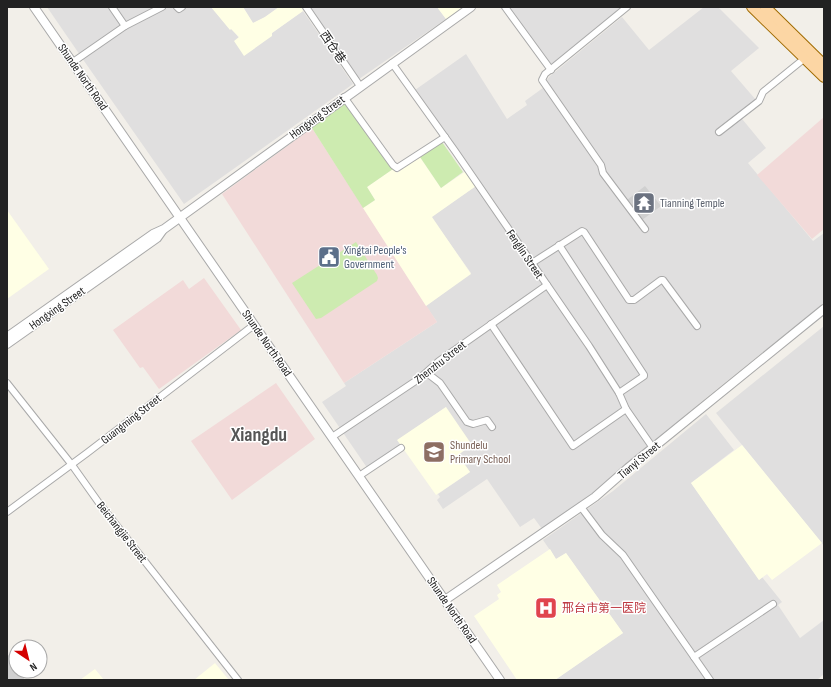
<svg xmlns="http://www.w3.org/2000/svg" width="831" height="687" viewBox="0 0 831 687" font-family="'Sofia Sans Condensed','Noto Sans SC',sans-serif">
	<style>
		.residential { fill: #e0dfdf }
		.commercial { fill: #f2dad9 }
		.education { fill: #ffffe5 }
		.religious { fill: #d0d0d0 }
		.grass { fill: #cdebb0 }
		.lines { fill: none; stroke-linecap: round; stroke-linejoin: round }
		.minor-casing { stroke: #a9a9a9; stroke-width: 8 }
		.tertiary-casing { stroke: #a9a9a9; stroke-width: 10 }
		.primary-casing { stroke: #a06b00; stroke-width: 12 }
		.minor { stroke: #fff; stroke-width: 6 }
		.tertiary { stroke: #fff; stroke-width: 8 }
		.primary { stroke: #fcd6a4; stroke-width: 10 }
		.labels { text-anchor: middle; stroke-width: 3; stroke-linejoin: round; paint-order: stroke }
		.street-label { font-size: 12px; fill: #222; stroke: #fff }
		.worship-label { font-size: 12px; fill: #5b616d; stroke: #fff; text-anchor: start }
		.service-label { font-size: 12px; fill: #4e5e75; stroke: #fff; text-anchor: start }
		.education-label { font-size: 12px; fill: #785e54; stroke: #fff; text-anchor: start }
		.health-label { font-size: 12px; fill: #be3a42; stroke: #fff; text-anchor: start }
		.town-label { font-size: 20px; font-weight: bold; fill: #555; stroke: #fff }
	</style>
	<rect width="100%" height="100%" fill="#f2efe9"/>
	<g class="residential">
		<path d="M47 7H109L123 26 80 55Z"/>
		<path d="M115 7H211L230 29 231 28 239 38 272 35V33L303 11 353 84 184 204 82 58 129 26Z"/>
		<path d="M243 7H279L265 17 253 23Z"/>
		<path d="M309 7H437L446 19 359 79Z"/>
		<path d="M509 7H624L551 65Z"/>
		<path d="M704 7H718L759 48 731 71 756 100 738 114 766 148 748 163 813 241 824 233V303L706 398 599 489 542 529 534 518 520 527 487 479 443 509 437 500 440 497 438 494 470 472 458 455 446 407 398 440 404 449 370 472 322 402 346 386 344 383 437 322 426 306 471 273 431 217 476 186 415 90 466 54 507 119 527 105 525 101 547 85 546 81 550 76 622 17 649 50Z"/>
		<path d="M824 326V546L716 413Z"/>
		<path d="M706 414 734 450 691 483 759 580 762 577 782 602 778 605 800 638 824 620V674L817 680H555L623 633 566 553 556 559 543 540 613 491Z"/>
	</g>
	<g class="commercial">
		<path d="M824 117V229L812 239 757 175Z"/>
		<path d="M312 128 437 322 344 383 222 194Z"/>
		<path d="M204 278 241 330 159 389 143 367 140 368 113 330 183 280 189 289Z"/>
		<path d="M276 383 315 439 232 500 191 441Z"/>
	</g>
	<g class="education">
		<path d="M211 7H243L253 23 265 17 279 7H301L303 11 272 33V36L244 56 234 41 239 37 231 29 230 30Z"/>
		<path d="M437 7H463L446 19Z"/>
		<path d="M420 157 441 188 466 171 476 186 432 217 471 274 426 306 363 208 375 200 367 187 393 169 397 173Z"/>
		<path d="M7 210 49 269 7 299Z"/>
		<path d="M446 407 472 445 458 455 470 472 436 495 397 440Z"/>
		<path d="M742 445 822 543 772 580 767 574 759 580 691 483Z"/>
		<path d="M550 549 556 559 566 553 623 633 555 680H517L474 616 499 599 497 595 501 592 497 585Z"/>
		<path d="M215 663 229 680H194Z"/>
		<path d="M95 669 104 680H80Z"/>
	</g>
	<g class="religious">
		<path d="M645 186 661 206 642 220 627 200Z"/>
		<path d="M7 653 16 666V671H19L25 680H7Z"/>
	</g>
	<g class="grass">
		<path d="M346 103 393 169 367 187 375 200 363 208 312 128Z"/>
		<path d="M442 142 463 172 441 188 420 157Z"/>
		<path d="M356 242 377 275 378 278 377 281 321 318 316 319 292 283Z"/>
	</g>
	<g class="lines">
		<g class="minor-casing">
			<g id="minor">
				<path d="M112 7 125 26"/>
				<path d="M177 7 179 9 182 7"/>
				<path d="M306 7 360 86"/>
				<path d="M505 7 551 70"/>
				<path d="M627 7 545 74 542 80 601 165 603 173 645 229"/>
				<path d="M73 62 125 26 162 7"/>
				<path d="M392 63 455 151 589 346 619 393 626 409 653 448"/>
				<path d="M344 97 393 165 397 168 445 137"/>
				<path d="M719 132 759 101 763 92 805 58"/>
				<path d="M559 245 644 375V376L619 393"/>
				<path d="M532 263 582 231 584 232 629 300H634L661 280H663L697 326"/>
				<path d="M491 324 573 446 626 409"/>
				<path d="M427 373 440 383 467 422 473 424 487 420 492 427"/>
				<path d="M7 383 72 465 99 503 238 680"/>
				<path d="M332 437 420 378 439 361 547 285"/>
				<path d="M359 476 401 448"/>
				<path d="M581 507 602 535 623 555 710 680"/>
				<path d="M7 512 87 453 254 325"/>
				<path d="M694 657 773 604"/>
			</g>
		</g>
		<g class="tertiary-casing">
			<g id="tertiary">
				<path d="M34 7 500 680"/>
				<path d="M7 337 153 234 164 229 471 7"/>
				<path d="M7 344 157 238 162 231"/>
				<path d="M445 600 595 497 628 468 824 309"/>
			</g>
		</g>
		<g class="primary-casing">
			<g id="primary">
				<path d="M752 7 824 77"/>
				<path d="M765 7 824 65"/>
			</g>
		</g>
		<use href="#minor" class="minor"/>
		<use href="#tertiary" class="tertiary"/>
		<use href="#primary" class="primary"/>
	</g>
	<defs>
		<g id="temple-square" transform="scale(1.15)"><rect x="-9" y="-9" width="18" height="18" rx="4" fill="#6b7280" stroke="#fff"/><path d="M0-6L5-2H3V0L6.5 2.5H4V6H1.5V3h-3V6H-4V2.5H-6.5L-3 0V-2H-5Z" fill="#fff"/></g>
		<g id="civic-square" transform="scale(1.15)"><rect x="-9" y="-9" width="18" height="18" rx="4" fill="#5c6f8a" stroke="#fff"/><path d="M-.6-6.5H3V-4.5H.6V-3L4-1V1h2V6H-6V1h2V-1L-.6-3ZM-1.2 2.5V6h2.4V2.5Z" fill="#fff"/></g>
		<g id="school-square" transform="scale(1.15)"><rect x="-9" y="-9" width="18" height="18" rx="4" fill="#8d6e63" stroke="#fff"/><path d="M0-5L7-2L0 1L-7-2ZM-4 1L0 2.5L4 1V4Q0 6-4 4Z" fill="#fff"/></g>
		<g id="hospital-square" transform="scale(1.15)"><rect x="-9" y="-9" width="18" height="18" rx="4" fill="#e0444e" stroke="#fff"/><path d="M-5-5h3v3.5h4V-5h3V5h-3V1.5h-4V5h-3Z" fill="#fff"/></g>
	</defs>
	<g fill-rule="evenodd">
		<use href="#temple-square" x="644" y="203"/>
		<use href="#civic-square" x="329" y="257"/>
		<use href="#school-square" x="434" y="452"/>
		<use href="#hospital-square" x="546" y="608"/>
	</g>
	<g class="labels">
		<g class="street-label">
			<text transform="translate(333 47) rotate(56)" y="4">西仓巷</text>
			<text transform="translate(83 77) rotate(55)" y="4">Shunde North Road</text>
			<text transform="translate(317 117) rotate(-36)" y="4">Hongxing Street</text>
			<text transform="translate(525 254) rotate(56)" y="4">Fenglin Street</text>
			<text transform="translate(57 308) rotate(-35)" y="4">Hongxing Street</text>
			<text transform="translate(267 343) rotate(55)" y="4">Shunde North Road</text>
			<text transform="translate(440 362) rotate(-38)" y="4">Zhenzhu Street</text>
			<text transform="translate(131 419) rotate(-38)" y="4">Guangming Street</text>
			<text transform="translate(639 460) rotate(-40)" y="4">Tianyi Street</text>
			<text transform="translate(122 532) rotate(52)" y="4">Beichangjie Street</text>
			<text transform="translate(452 610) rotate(55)" y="4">Shunde North Road</text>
		</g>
		<g class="worship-label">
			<text x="660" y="207">Tianning Temple</text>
		</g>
		<g class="service-label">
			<text x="344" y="254">Xingtai People's<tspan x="344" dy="14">Government</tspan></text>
		</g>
		<g class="education-label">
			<text x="450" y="449">Shundelu<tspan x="450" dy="14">Primary School</tspan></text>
		</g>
		<g class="health-label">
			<text x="562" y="612">邢台市第一医院</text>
		</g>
		<g class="town-label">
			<text x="259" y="441">Xiangdu</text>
		</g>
	</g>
	<rect width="831" height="687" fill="none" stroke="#222222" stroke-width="16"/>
	<g transform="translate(28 659) rotate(145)"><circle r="19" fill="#ffffff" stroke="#a7a7a7"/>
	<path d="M0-3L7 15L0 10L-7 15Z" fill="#d40000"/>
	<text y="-6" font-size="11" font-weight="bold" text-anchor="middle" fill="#222222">N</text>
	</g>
</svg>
